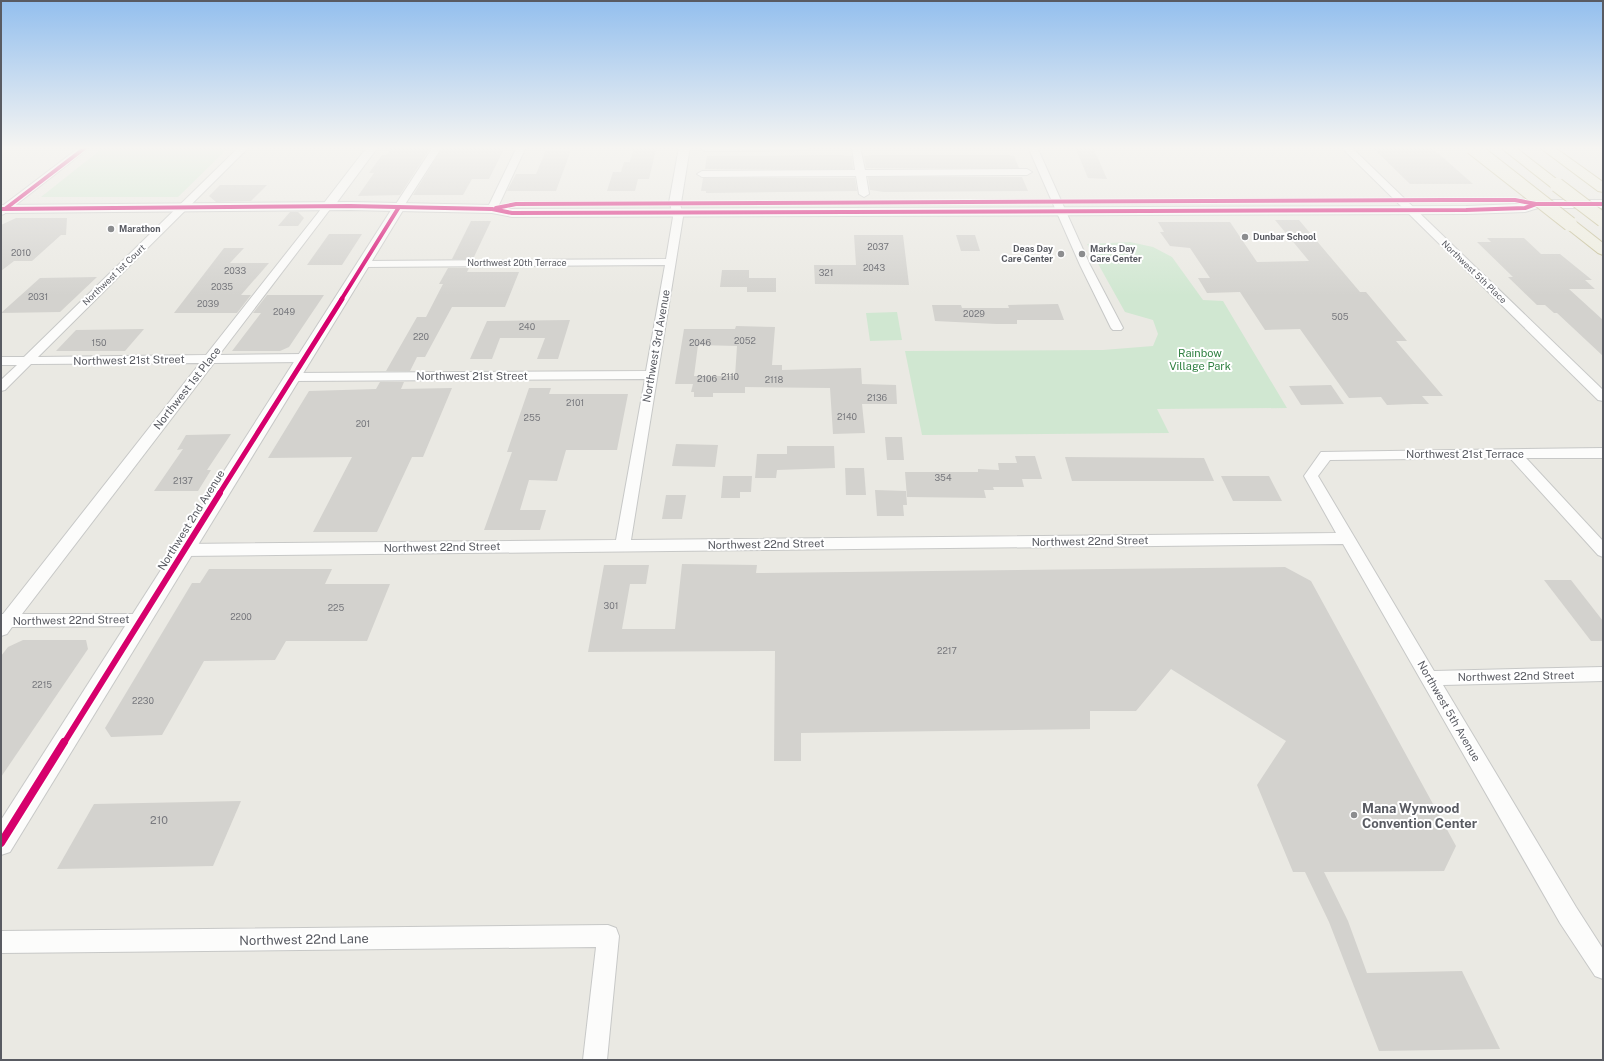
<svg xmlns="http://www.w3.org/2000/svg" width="1604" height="1061" viewBox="0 0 1604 1061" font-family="'Public Sans',sans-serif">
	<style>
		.green { fill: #d0e7d1 }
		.building { fill: #d3d2ce; fill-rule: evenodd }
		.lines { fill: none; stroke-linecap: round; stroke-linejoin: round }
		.minor-casing { stroke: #c7c8c7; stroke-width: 2 }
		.tertiary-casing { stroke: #c7c8c7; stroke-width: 2 }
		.secondary-casing { stroke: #c8c8c8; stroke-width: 2 }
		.motorway-casing { stroke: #c1ba90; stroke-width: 2 }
		.minor { fill: #fcfcfb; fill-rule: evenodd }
		.tertiary { fill: #fcfcfb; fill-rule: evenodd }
		.secondary { fill: #fcfcfb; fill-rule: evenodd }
		.motorway { fill: #eeeddf; fill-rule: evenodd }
		.motorway-bridge-casing { stroke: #c1ba90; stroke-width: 16; stroke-linecap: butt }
		.motorway-bridge { stroke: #eeeddf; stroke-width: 14 }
		.cycleway-far3-casing { stroke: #fff; stroke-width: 5.5 }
		.cycleway-far2-casing { stroke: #fff; stroke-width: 7 }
		.cycleway-far1-casing { stroke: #fff; stroke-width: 9 }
		.cycleway-casing { stroke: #fff; stroke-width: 11 }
		.cycleway-far3 { stroke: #d6006c; stroke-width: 4 }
		.cycleway-far2 { stroke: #d6006c; stroke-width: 5 }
		.cycleway-far1 { stroke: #d6006c; stroke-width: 6 }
		.cycleway { stroke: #d6006c; stroke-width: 8 }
		.poi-dot { fill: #8c8d8f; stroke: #fff; stroke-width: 1.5 }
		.labels { text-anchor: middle; stroke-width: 4; stroke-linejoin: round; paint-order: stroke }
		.far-poi-label { font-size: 9px; font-weight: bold; fill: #595b62; stroke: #fff; text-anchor: start }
		.number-label { font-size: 9px; fill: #78797e }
		.far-street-label { font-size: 9px; fill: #595b62; stroke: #fff }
		.street-label { font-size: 11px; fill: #595b62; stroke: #fff }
		.park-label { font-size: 11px; fill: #318142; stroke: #fff }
		.near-number-label { font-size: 11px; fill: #78797e }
		.near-poi-label { font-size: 13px; font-weight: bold; fill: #595b62; stroke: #fff; text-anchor: start }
		.near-street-label { font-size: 13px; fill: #595b62; stroke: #fff }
	</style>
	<rect width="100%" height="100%" fill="#eae9e3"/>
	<g class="green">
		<path d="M104 147H229L178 197H41Z"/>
		<path d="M1130 242 1153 247 1172 257 1203 300 1223 301 1287 408 1157 409 1169 433 922 435 905 351 1103 350 1153 346 1158 334 1153 320 1125 312 1087 244Z"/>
		<path d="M897 312 902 340 870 341 866 313Z"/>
	</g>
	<g class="building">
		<path d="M392 147H431L400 195 358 196 374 173H369L382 155H386Z"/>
		<path d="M443 147H503L501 151H503L489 179H472L463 195H413Z"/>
		<path d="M1075 147H1093L1107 179 1088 178Z"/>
		<path d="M1372 147H1431L1473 184H1410Z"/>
		<path d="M633 149H656L649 179H638L635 191H607L613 172H621L624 162H630Z"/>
		<path d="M546 150H571L556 191H507L516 174H536Z"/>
		<path d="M841 155 852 156 853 169H705L707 156Z"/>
		<path d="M871 155H1008L1014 156 1019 168H866L864 156Z"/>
		<path d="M868 177H1022L1028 191 884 192 870 190Z"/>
		<path d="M703 178H855L857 191 706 193V191H701Z"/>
		<path d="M220 185H267L251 201 216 202 209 196Z"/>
		<path d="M290 212H298L304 218 298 226H278Z"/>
		<path d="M16 218H67L66 235H61L32 261H14L1 271V225Z"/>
		<path d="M1275 220H1299L1360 292H1366L1407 341H1396L1443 396H1422L1429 404H1414L1387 405 1381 397 1349 398 1300 329 1265 330 1240 292 1207 293 1198 278H1210L1190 248 1170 246 1160 232H1164L1158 222H1230L1257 262 1309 261Z"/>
		<path d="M471 221H491L473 259H452Z"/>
		<path d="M329 234H362L342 265H307Z"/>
		<path d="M854 235H903L909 285 815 284 814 265H856Z"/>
		<path d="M956 235H975L980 251H961Z"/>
		<path d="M1487 238H1524L1541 254H1560L1592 280H1585L1595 289H1569L1603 320V356L1557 313H1554L1545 305H1537L1508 277H1513L1477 242H1491Z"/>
		<path d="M224 248H244L230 263H269L241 295H251L237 313H174Z"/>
		<path d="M448 268H469L467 272H519L505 307H452L425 357H417L410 371H386L417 317H426L443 284H439Z"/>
		<path d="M722 270H749V278H776V292H747V287H720Z"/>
		<path d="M97 277 60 312 1 313 40 278Z"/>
		<path d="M267 295H324L289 347 280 351H232L261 313H253Z"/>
		<path d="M1058 304 1064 320H1017V324H996L935 321 932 305H961L962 308H1009L1008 305Z"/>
		<path d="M570 320 558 359H537L545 338H500L492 359H470L487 321Z"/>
		<path d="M736 326 775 327 772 365H782V370L861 368 862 384 896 385 897 404H862L865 433 833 434 830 388 745 387V393H713V397H694V392H691L693 384H675L684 329H735ZM698 345 737 346 735 376H694Z"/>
		<path d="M144 329 125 351H56L76 330Z"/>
		<path d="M380 382H404L401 389 452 388 423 457H412L377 532H313L352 457 268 458 309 391 376 389Z"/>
		<path d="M1331 385 1344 404 1301 405 1289 386Z"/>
		<path d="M529 388H551L549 394H628L617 450H566L557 481 529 480 520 510H546L540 530H484L512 452H507Z"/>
		<path d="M231 434 207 470H211L198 491H154L183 449 177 450 186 435Z"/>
		<path d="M885 437H902L904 460H887Z"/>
		<path d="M676 444 718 445 715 467 672 466Z"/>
		<path d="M787 446H834L835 468 777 470 776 478H755L757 454H787Z"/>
		<path d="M1015 456H1035L1042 479H1022L1024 487H993L994 490H984L986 498 907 497 905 472H978V469L999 470 998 463H1017Z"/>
		<path d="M1065 457 1204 458 1214 481H1072Z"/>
		<path d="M845 468H864L866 495H846Z"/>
		<path d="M723 476H752L751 492H740V498H721Z"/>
		<path d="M1221 476H1269L1282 501H1233Z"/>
		<path d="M875 490 906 491 907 505H903L904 516H877Z"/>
		<path d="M666 495H686L682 519H662Z"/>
		<path d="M682 564 757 565 756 573 1285 567 1311 581 1456 846 1444 871 1324 872 1348 921 1367 973 1462 971 1500 1049 1379 1051 1329 922 1305 872H1293L1257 785 1286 741 1171 669 1136 711H1090V729L801 733V761H774L775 651 588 652 604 565H649L646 584H630L622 629H675Z"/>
		<path d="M209 569H332L325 584H390L367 641H286L275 660 204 661 162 735 111 737 105 728 192 583H200Z"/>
		<path d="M1544 580H1571L1603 621V641H1591Z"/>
		<path d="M23 640H86L88 649 1 777V656L8 647Z"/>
		<path d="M241 801 213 866 57 869 94 804Z"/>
	</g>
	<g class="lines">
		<g class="minor-casing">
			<g id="minor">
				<path d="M80 147H90L4 214 1 215V207Z"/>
				<path d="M239 147H249L38 357 206 355 325 204H331L333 206 331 208 219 355 305 354 311 358 305 362 214 363 22 614H140L146 615 148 620 146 625 140 626 12 627 7 634 1 636V614H3L200 363 31 364 5 390 1 391V380L17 365H1V357H24Z"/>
				<path d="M433 147H442L402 209H396L394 207Z"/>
				<path d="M517 147H526L497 209 492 212 489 211 487 209Z"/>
				<path d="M811 147 807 150 705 151 701 148Z"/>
				<path d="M852 147H860L865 170 1027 169 1032 172 1027 175 866 176 869 194 864 197 859 194 856 176 702 177 697 174 702 171 855 170Z"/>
				<path d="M1028 147H1037L1090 265 1123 328 1121 330H1113L1111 328 1080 265Z"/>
				<path d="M1341 147H1351L1603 390V401L1598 400Z"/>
				<path d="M675 200 680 203 683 217 631 540 1336 533 1304 476 1321 452 1603 448V458H1526L1603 541V557L1598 555 1510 458 1330 460 1318 476 1434 671 1603 667V681L1443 685 1576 907 1603 949V979L1595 976 1560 923 1343 544 184 556 179 554 176 550 179 546 184 544 616 540 645 379 292 381 286 377 292 373 646 371 665 265 364 267 359 264 364 261 666 259 673 217 670 203Z"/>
				<path d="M608 925 616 928 619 936 607 1060H583L596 947 1 953V931Z"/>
			</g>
		</g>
		<g class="tertiary-casing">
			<g id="tertiary">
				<path d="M367 147H378L332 209H324L322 206 324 203Z"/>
				<path d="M679 147H690L681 203 675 207 669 203Z"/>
				<path d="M399 203 405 207 10 852 1 855V820L393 207Z"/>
			</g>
		</g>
		<g class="secondary-casing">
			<path id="secondary" d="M1526 198 1536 200H1603V208H1538L1525 212 1466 214 512 217 492 213 350 210 1 213V205L350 202 492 205 512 209 1466 206 1520 204 1519 202 1521 199Z"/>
		</g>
		<g class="motorway-casing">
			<g id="motorway">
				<path d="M1500 147H1515L1564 185 1562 188H1552Z"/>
				<path d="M1539 147H1554L1603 182V192L1598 191Z"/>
				<path d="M1570 220 1575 221 1603 243V255L1598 253 1565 227 1563 224 1565 221Z"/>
			</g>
		</g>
		<use href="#minor" class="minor"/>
		<use href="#tertiary" class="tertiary"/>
		<use href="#secondary" class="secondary"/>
		<use href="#motorway" class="motorway"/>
		<g class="motorway-bridge-casing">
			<g id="motorway-bridge">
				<path d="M1472 147 1570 224"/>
				<path d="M1557 185 1603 220"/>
			</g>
		</g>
		<use href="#motorway-bridge" class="motorway-bridge"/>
		<g class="cycleway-far3-casing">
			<g id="cycleway-far3">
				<path d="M496 208 516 204 1446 200H1515L1536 204H1603"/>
				<path d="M1 209 350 206 492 209 512 213 1466 210 1525 208 1536 204"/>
				<path d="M5 209 86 147"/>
				<path d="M341 300 399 207"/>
			</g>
		</g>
		<g class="cycleway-far2-casing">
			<path id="cycleway-far2" d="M219 494 342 299"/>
		</g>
		<g class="cycleway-far1-casing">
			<path id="cycleway-far1" d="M64 743 220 493"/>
		</g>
		<g class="cycleway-casing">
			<path id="cycleway" d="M1 843 64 742"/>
		</g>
		<use href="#cycleway-far3" class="cycleway-far3"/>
		<use href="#cycleway-far2" class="cycleway-far2"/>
		<use href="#cycleway-far1" class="cycleway-far1"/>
		<use href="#cycleway" class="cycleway"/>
	</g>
	<linearGradient id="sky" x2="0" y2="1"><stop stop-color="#93bfee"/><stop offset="0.5" stop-color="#f6f5f2"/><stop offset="1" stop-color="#f6f5f2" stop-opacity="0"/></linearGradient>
	<rect width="1604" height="296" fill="url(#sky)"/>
	<g class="poi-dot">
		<circle cx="111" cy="229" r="4"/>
		<circle cx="1245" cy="237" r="4"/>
		<circle cx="1061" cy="254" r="4"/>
		<circle cx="1082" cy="254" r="4"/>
		<circle cx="1354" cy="815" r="4"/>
	</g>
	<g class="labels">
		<g class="far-poi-label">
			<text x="119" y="232">Marathon</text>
			<text x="1253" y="240">Dunbar School</text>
			<text x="1053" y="252" text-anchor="end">Deas Day<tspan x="1053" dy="10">Care Center</tspan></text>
			<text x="1090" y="252">Marks Day<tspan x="1090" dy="10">Care Center</tspan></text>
		</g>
		<g class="number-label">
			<text x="878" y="250">2037</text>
			<text x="21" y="256">2010</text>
			<text x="874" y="271">2043</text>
			<text x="235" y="274">2033</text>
			<text x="826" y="276">321</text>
			<text x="222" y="290">2035</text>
			<text x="38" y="300">2031</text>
			<text x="208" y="307">2039</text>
			<text x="284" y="315">2049</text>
			<text x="974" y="317">2029</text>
			<text x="1340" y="320">505</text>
			<text x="527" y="330">240</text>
			<text x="421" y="340">220</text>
			<text x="745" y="344">2052</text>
			<text x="99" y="346">150</text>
			<text x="700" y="346">2046</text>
			<text x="730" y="380">2110</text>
			<text x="707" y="382">2106</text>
			<text x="774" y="383">2118</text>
			<text x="877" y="401">2136</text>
			<text x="575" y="406">2101</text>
			<text x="847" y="420">2140</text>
			<text x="532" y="421">255</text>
			<text x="363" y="427">201</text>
			<text x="943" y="481">354</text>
			<text x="183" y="484">2137</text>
			<text x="611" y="609">301</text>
			<text x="336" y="611">225</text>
			<text x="241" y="620">2200</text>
			<text x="947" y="654">2217</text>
			<text x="42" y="688">2215</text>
			<text x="143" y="704">2230</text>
		</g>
		<g class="far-street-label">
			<text x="517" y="266">Northwest 20th Terrace</text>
			<text transform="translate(1474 272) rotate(44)" y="3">Northwest 5th Place</text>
			<text transform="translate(114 275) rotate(-44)" y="3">Northwest 1st Court</text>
		</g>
		<g class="street-label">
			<text transform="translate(656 346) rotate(-80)" y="4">Northwest 3rd Avenue</text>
			<text transform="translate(129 360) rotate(-1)" y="4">Northwest 21st Street</text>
			<text x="472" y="380">Northwest 21st Street</text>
			<text transform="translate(187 388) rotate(-52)" y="4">Northwest 1st Place</text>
			<text x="1465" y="458">Northwest 21st Terrace</text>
			<text transform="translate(191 520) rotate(-58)" y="4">Northwest 2nd Avenue</text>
			<text transform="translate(1090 541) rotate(-1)" y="4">Northwest 22nd Street</text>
			<text transform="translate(766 544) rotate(-1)" y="4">Northwest 22nd Street</text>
			<text transform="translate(442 547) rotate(-1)" y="4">Northwest 22nd Street</text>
			<text transform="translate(71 620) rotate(-1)" y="4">Northwest 22nd Street</text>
			<text transform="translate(1516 676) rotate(-1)" y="4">Northwest 22nd Street</text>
			<text transform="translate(1449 711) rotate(60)" y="4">Northwest 5th Avenue</text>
		</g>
		<g class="park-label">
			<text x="1200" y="357">Rainbow<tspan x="1200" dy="13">Village Park</tspan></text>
		</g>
		<g class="near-number-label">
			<text x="159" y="824">210</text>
		</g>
		<g class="near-poi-label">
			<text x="1362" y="813">Mana Wynwood<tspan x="1362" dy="15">Convention Center</tspan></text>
		</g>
		<g class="near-street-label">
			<text transform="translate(304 939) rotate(-1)" y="5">Northwest 22nd Lane</text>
		</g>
	</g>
	<rect width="1604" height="1061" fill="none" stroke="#595b62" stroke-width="4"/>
</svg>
